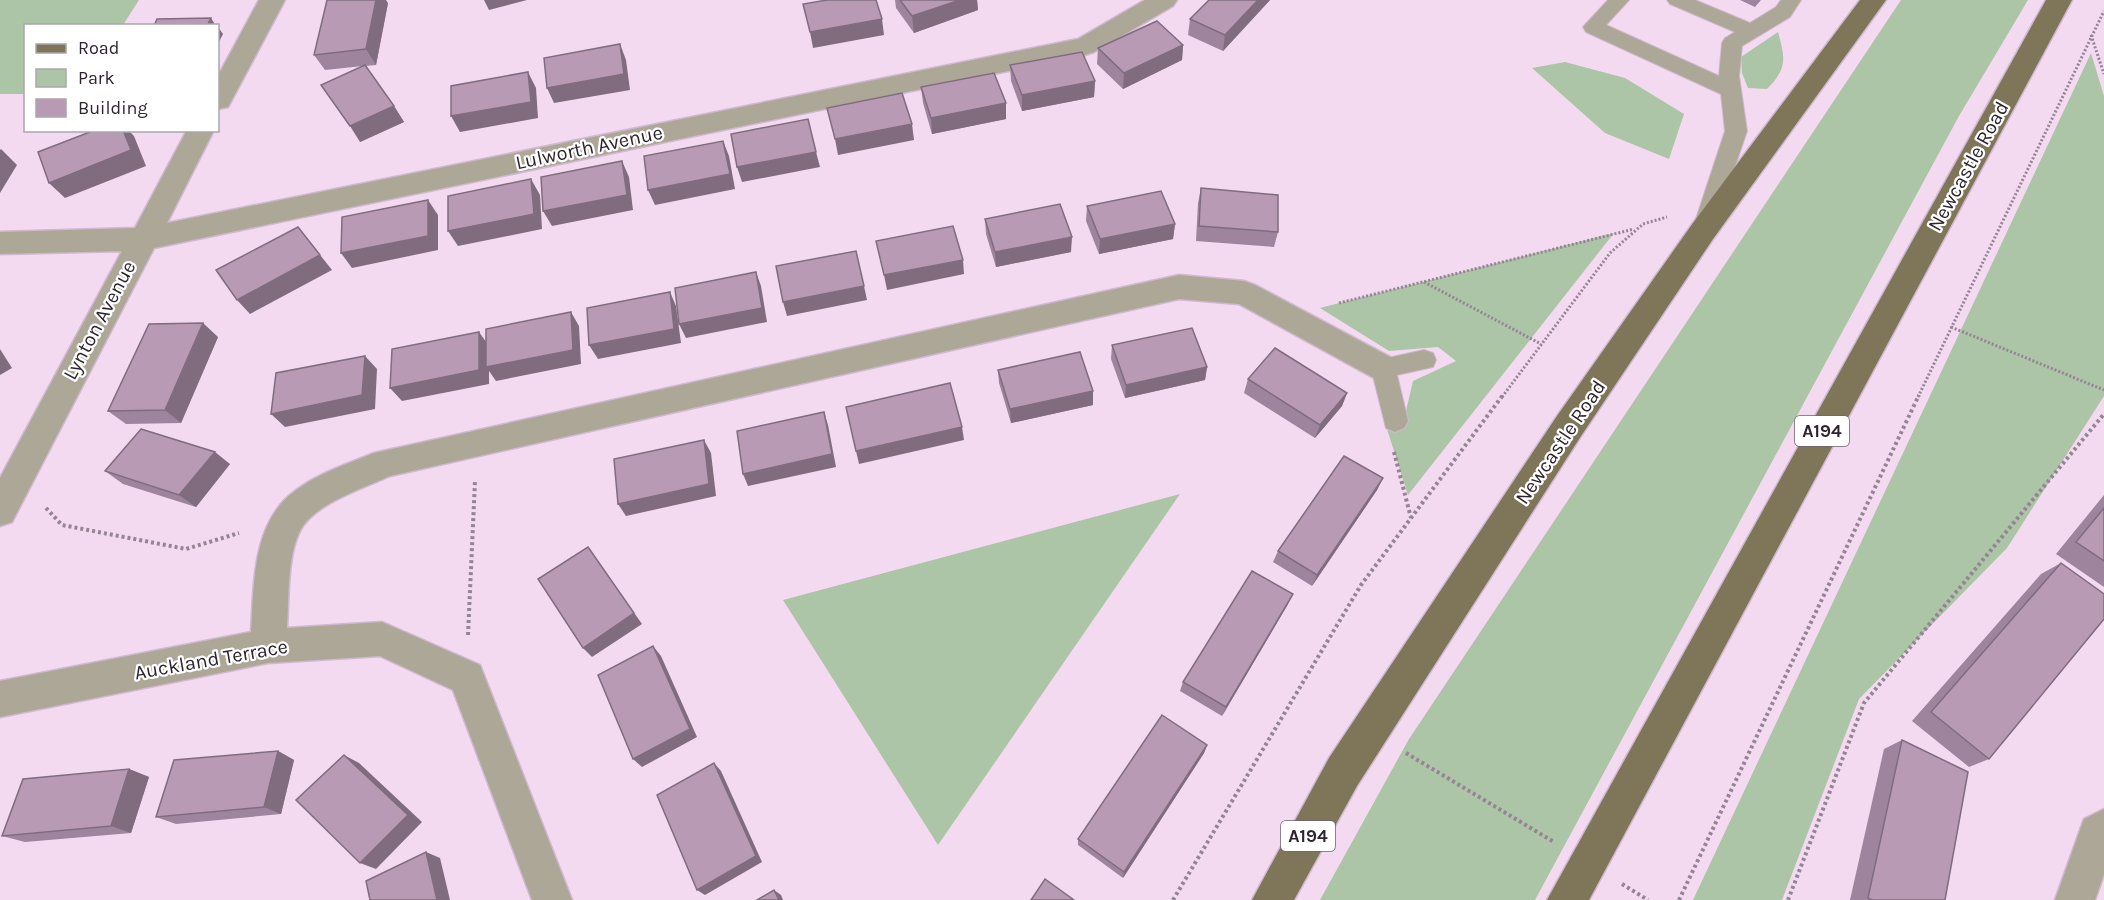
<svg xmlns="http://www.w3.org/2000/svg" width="2104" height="900" viewBox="0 0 2104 900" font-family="Karla,sans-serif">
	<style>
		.green { fill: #acc5a6 }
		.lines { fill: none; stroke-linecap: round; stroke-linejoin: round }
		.service-casing { stroke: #cfb9ce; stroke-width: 2 }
		.minor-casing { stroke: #cfb9ce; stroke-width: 3 }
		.primary-casing { stroke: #cfb9ce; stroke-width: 3 }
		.path-far1 { stroke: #958494; stroke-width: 3; stroke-dasharray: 2 2; stroke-linecap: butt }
		.path { stroke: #958494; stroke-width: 4; stroke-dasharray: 3 3; stroke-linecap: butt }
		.service { fill: #ada798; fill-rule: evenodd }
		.minor { fill: #ada798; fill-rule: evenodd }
		.primary { fill: #7f7558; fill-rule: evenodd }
		.wall { fill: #9e849c }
		.shaded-wall { fill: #816c7f }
		.building { fill: #b89ab5; stroke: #816c7f; stroke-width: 1.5 }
		.labels { text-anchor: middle; stroke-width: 4.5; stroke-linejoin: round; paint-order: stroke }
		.shield { fill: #fff; stroke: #6c666c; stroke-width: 1.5 }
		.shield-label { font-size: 18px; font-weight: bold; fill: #2d242d }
		.street-label { font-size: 20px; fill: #2d242d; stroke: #fff }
	</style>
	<rect width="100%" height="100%" fill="#f3daf1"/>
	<g class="green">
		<path d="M0 0H139L123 25 26 26 25 94H0Z"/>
		<path d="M1901 0H2028L1959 116 1535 900H1320L1409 739Z"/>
		<path d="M1778 32C1785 58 1788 68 1767 89L1748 88 1742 73 1741 57Z"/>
		<path d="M2091 53 2104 96V396L2007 548 1859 699 1782 900H1693Z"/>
		<path d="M1565 62 1625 78 1684 114 1669 159 1605 133 1532 68Z"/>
		<path d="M1614 233 1408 495 1386 426 1402 428 1413 381 1456 361 1438 347 1389 351 1320 308Z"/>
		<path d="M1180 494 938 845 783 600Z"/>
	</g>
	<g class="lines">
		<g class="service-casing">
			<g id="service">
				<path d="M1608 0H1629L1606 25 1719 76 1722 43 1725 38 1735 32 1670 4 1667 0H1695L1750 23 1776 7 1781 0H1801L1790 17 1742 46 1739 76 1747 131 1713 231 1705 233 1697 231 1694 225 1725 131 1721 94 1586 32 1583 27Z"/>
				<path d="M1424 350 1433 353 1436 360 1433 367 1397 375 1408 421 1404 428 1395 432 1386 428 1371 368 1374 361Z"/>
			</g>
		</g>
		<g class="minor-casing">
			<g id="minor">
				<path d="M259 0H285L228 107 218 109V76Z"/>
				<path d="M1145 0H1177L1173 6 1094 52 1085 55 154 248 12 522 0 526V478L122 251 0 254V232L135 228 187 130H214L167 223 1078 39Z"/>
				<path d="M1179 275 1244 281 1255 285 1394 359 1399 368 1394 377 1383 381 1372 377 1239 304 1179 299 390 476C364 488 313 504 300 531 287 556 289 600 287 628L382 622 480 665 572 900H532L453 690 380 656 268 663 0 717V681L251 632C254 585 252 522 295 491 318 473 348 464 374 453Z"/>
				<path d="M2104 809V874L2095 900H2055L2084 819Z"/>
			</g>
		</g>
		<g class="primary-casing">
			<g id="primary">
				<path d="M1860 0H1886L1713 239 1581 436 1357 786 1294 900H1252L1329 758 1557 416 1693 223Z"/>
				<path d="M2046 0H2072L1589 900H1547Z"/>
			</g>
		</g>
		<g class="path-far1">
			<path d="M2091 35 2104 74"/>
			<path d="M1424 282 1541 344"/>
			<path d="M1339 303 1634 229"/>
			<path d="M1951 327 2104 390"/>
			<path d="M1502 397 1610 253 1643 224 1667 217"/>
			<path d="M1918 397 2104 11"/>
		</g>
		<g class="path">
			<path d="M1394 452 1411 518"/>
			<path d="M46 508 62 525 186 549 239 533"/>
			<path d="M468 635 475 481"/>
			<path d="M1406 753 1554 842"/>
			<path d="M1622 884 1648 900"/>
			<path d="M1173 900 1361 585 1503 395"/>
			<path d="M1679 900 1919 395"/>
			<path d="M1788 900 1864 703 2104 414"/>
		</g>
		<use href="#service" class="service"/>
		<use href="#minor" class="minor"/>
		<use href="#primary" class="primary"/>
	</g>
	<g class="wall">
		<path d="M895 0H977L978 10 914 33 896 8Z"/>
		<path d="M1209 0H1270L1223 51 1188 35 1190 19Z"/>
		<path d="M1740 0H1761L1755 7Z"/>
		<path d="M388 3 376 65 365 66 394 106 404 122 360 142 363 66 325 70 314 55Z"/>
		<path d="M1183 45 1182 60 1123 89 1097 64 1098 48Z"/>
		<path d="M1010 65 1095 81 1094 97 1022 111 1011 81Z"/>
		<path d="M921 87 1006 103V119L932 134 923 103Z"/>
		<path d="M1201 188 1278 232 1274 247 1196 241 1198 203Z"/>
		<path d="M1087 206 1175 224 1173 239 1099 254 1086 221Z"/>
		<path d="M985 219 1071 252 996 267 986 234Z"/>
		<path d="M218 337 181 423 126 424 108 411Z"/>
		<path d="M1112 345 1207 367 1205 380 1125 398 1111 359Z"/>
		<path d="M998 370 1093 391V405L1011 423 999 383Z"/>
		<path d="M1248 379 1347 393 1342 406 1315 438 1244 393Z"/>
		<path d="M230 464 196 507 123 484 105 471Z"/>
		<path d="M1383 478 1377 490 1312 586 1273 562 1278 551Z"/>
		<path d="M2104 495V587L2056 554Z"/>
		<path d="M2061 563 1989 759 1969 767 1912 721 2041 574Z"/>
		<path d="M1288 604 1222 716 1180 691 1183 682Z"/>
		<path d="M1902 740 1945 900H1850L1884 749Z"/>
		<path d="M1207 745 1204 753 1123 878 1078 845V839Z"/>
		<path d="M278 751 294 760 281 814 176 824 156 817Z"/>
		<path d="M129 769 149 777 131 833 25 842 2 836Z"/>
	</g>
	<g class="shaded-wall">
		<path d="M376 0H386L388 3 376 65 366 49Z"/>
		<path d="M484 0H527L489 10Z"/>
		<path d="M960 0H977L978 10 914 33 912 16Z"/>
		<path d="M1258 0H1270L1223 51 1225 35Z"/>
		<path d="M211 18 216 26H207Z"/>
		<path d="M882 19 884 35 813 48 810 32Z"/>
		<path d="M218 27 223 34 218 44Z"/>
		<path d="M620 44 626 60 630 90 554 103 547 88Z"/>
		<path d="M1183 45 1182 60 1123 89 1124 73Z"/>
		<path d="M528 72 536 88 538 118 460 132 451 116Z"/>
		<path d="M1095 81 1094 97 1022 111V95Z"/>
		<path d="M1006 103V119L932 134 931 118Z"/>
		<path d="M394 106 404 122 360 142 350 126Z"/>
		<path d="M912 124 914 140 838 155 835 139Z"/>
		<path d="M123 130H128L134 136 146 166 65 198 49 183Z"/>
		<path d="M723 141 729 156 735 189 655 205 648 190Z"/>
		<path d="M1 149 17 165 0 193V150Z"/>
		<path d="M816 152 820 167 742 182 737 167Z"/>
		<path d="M622 161 629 177 633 210 552 226 543 211Z"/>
		<path d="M531 179 540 195 542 229 458 246 448 231Z"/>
		<path d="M428 200 438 215V250L352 268 341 253Z"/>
		<path d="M1175 224 1173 239 1099 254 1100 239Z"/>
		<path d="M298 227 332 270 250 314 237 300Z"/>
		<path d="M1072 237 1071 252 996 267 995 252Z"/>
		<path d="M963 260 964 274 887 290 884 275Z"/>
		<path d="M756 272 761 286 767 322 686 338 679 324Z"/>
		<path d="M864 286 867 300 787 316 783 302Z"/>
		<path d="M670 292 676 306 681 343 598 359 589 345Z"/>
		<path d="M571 312 579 326 581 364 496 381 489 371V384L402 401 390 388 479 332 489 346Z"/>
		<path d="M203 323 218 337 181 423 165 410Z"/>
		<path d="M0 349 12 368 0 375Z"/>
		<path d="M365 356 377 369 375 409 285 427 271 414Z"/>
		<path d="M1207 367 1205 380 1125 398 1126 385Z"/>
		<path d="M1093 391V405L1011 423 1010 409Z"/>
		<path d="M1347 393 1342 406 1315 438 1320 425Z"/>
		<path d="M824 412 828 425 836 467 748 486 743 474Z"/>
		<path d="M962 427 964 440 859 464 856 451Z"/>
		<path d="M704 440 711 453 716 496 626 516 618 504Z"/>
		<path d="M215 452 230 464 196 507 179 495Z"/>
		<path d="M1383 478 1377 490 1312 586 1317 575Z"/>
		<path d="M588 547 642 624 592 657 583 648Z"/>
		<path d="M1293 594 1288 604 1222 716 1226 707Z"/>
		<path d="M653 646 661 656 697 737 642 767 633 759Z"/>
		<path d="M1207 745 1204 753 1123 878 1124 872Z"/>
		<path d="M278 751 294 760 281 814 264 807Z"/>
		<path d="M344 755 359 763 422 822 376 869 360 863Z"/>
		<path d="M714 763 721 771 762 862 705 895 697 890Z"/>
		<path d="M129 769 149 777 131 833 111 826Z"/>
		<path d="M426 852 440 858 450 900H437Z"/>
		<path d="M774 890 781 895 783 900H779Z"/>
	</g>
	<g class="building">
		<path d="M327 0H376L366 49 314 55Z"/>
		<path d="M827 0H876L882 19 810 32 803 4Z"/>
		<path d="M900 0H960L912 16Z"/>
		<path d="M1209 0H1258L1225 35 1190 19Z"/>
		<path d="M211 18 207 26H154L157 19Z"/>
		<path d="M1157 21 1183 45 1124 73 1098 48Z"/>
		<path d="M620 44 624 74 547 88 544 58Z"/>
		<path d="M1082 52 1095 81 1022 95 1010 65Z"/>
		<path d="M365 65 394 106 350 126 321 85Z"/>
		<path d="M528 72 531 102 451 116V86Z"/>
		<path d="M994 73 1006 103 931 118 921 87Z"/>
		<path d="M902 93 912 124 835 139 827 108Z"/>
		<path d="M808 119 816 152 737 167 731 134Z"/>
		<path d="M95 130H123L131 150 49 183 38 152Z"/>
		<path d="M723 141 730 174 648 190 644 156Z"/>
		<path d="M622 161 627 195 543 211 541 177Z"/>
		<path d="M531 179 534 214 448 231V196Z"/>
		<path d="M1201 188 1278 195V232L1199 226Z"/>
		<path d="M1161 191 1175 224 1100 239 1087 206Z"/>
		<path d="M428 200V236L341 253 342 217Z"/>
		<path d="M1060 204 1072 237 995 252 985 219Z"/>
		<path d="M953 226 963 260 884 275 876 241Z"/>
		<path d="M298 227 320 255 237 300 216 270Z"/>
		<path d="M856 251 864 286 783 302 776 266Z"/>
		<path d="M756 272 762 308 679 324 675 288Z"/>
		<path d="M670 292 674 329 589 345 587 308Z"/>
		<path d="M571 312 573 350 486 367V329Z"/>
		<path d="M203 323 165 410 108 411 149 324Z"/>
		<path d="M1192 328 1207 367 1126 385 1112 345Z"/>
		<path d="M479 332V370L390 388 392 349Z"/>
		<path d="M1275 348 1347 393 1320 425 1248 379Z"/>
		<path d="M1080 352 1093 391 1010 409 998 370Z"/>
		<path d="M365 356 362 395 271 414 276 373Z"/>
		<path d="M950 383 962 427 856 451 846 407Z"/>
		<path d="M824 412 832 454 743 474 737 431Z"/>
		<path d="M141 429 215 452 179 495 105 471Z"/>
		<path d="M704 440 709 484 618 504 614 459Z"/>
		<path d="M1344 456 1383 478 1317 575 1278 551Z"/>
		<path d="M2104 508V561L2076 542Z"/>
		<path d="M588 547 634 613 583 648 538 579Z"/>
		<path d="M2061 563 2104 594V619L1989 759 1931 712Z"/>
		<path d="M1252 571 1293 594 1226 707 1183 682Z"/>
		<path d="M653 646 690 729 633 759 598 675Z"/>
		<path d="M1162 715 1207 745 1124 872 1078 839Z"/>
		<path d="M1902 740 1968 772 1945 900H1872L1868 898Z"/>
		<path d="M278 751 264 807 156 817 174 760Z"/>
		<path d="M344 755 408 815 360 863 296 800Z"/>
		<path d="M714 763 756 856 697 890 657 795Z"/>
		<path d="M129 769 111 826 2 836 23 779Z"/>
		<path d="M426 852 437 900H370L366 881Z"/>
		<path d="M1045 879 1074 900H1031Z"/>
		<path d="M774 890 779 900H757Z"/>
	</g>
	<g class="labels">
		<g class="shield">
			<rect x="1795" y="416" width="54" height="30" rx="4.5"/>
			<rect x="1281" y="821" width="54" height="30" rx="4.5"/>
		</g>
		<g class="shield-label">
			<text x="1822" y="437">A194</text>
			<text x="1308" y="842">A194</text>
		</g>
		<g class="street-label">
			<text transform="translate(589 147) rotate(-12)" y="7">Lulworth Avenue</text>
			<text transform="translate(1968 166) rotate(-61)" y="7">Newcastle Road</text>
			<text transform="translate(99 320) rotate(-62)" y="7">Lynton Avenue</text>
			<text transform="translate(1560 442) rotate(-56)" y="7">Newcastle Road</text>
			<text transform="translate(211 659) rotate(-10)" y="7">Auckland Terrace</text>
		</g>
	</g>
	<rect x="24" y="24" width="195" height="108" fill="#ffffff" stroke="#aba7ab" stroke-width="1.5"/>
	<rect x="36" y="44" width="30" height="9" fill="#7f7558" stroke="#aba7ab" stroke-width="1.5"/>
	<text x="78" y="54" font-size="18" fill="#2d242d">Road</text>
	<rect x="36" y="69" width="30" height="18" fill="#acc5a6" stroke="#aba7ab" stroke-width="1.5"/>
	<text x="78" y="84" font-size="18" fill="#2d242d">Park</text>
	<rect x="36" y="99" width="30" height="18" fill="#b89ab5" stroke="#aba7ab" stroke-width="1.5"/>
	<text x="78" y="114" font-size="18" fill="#2d242d">Building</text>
</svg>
